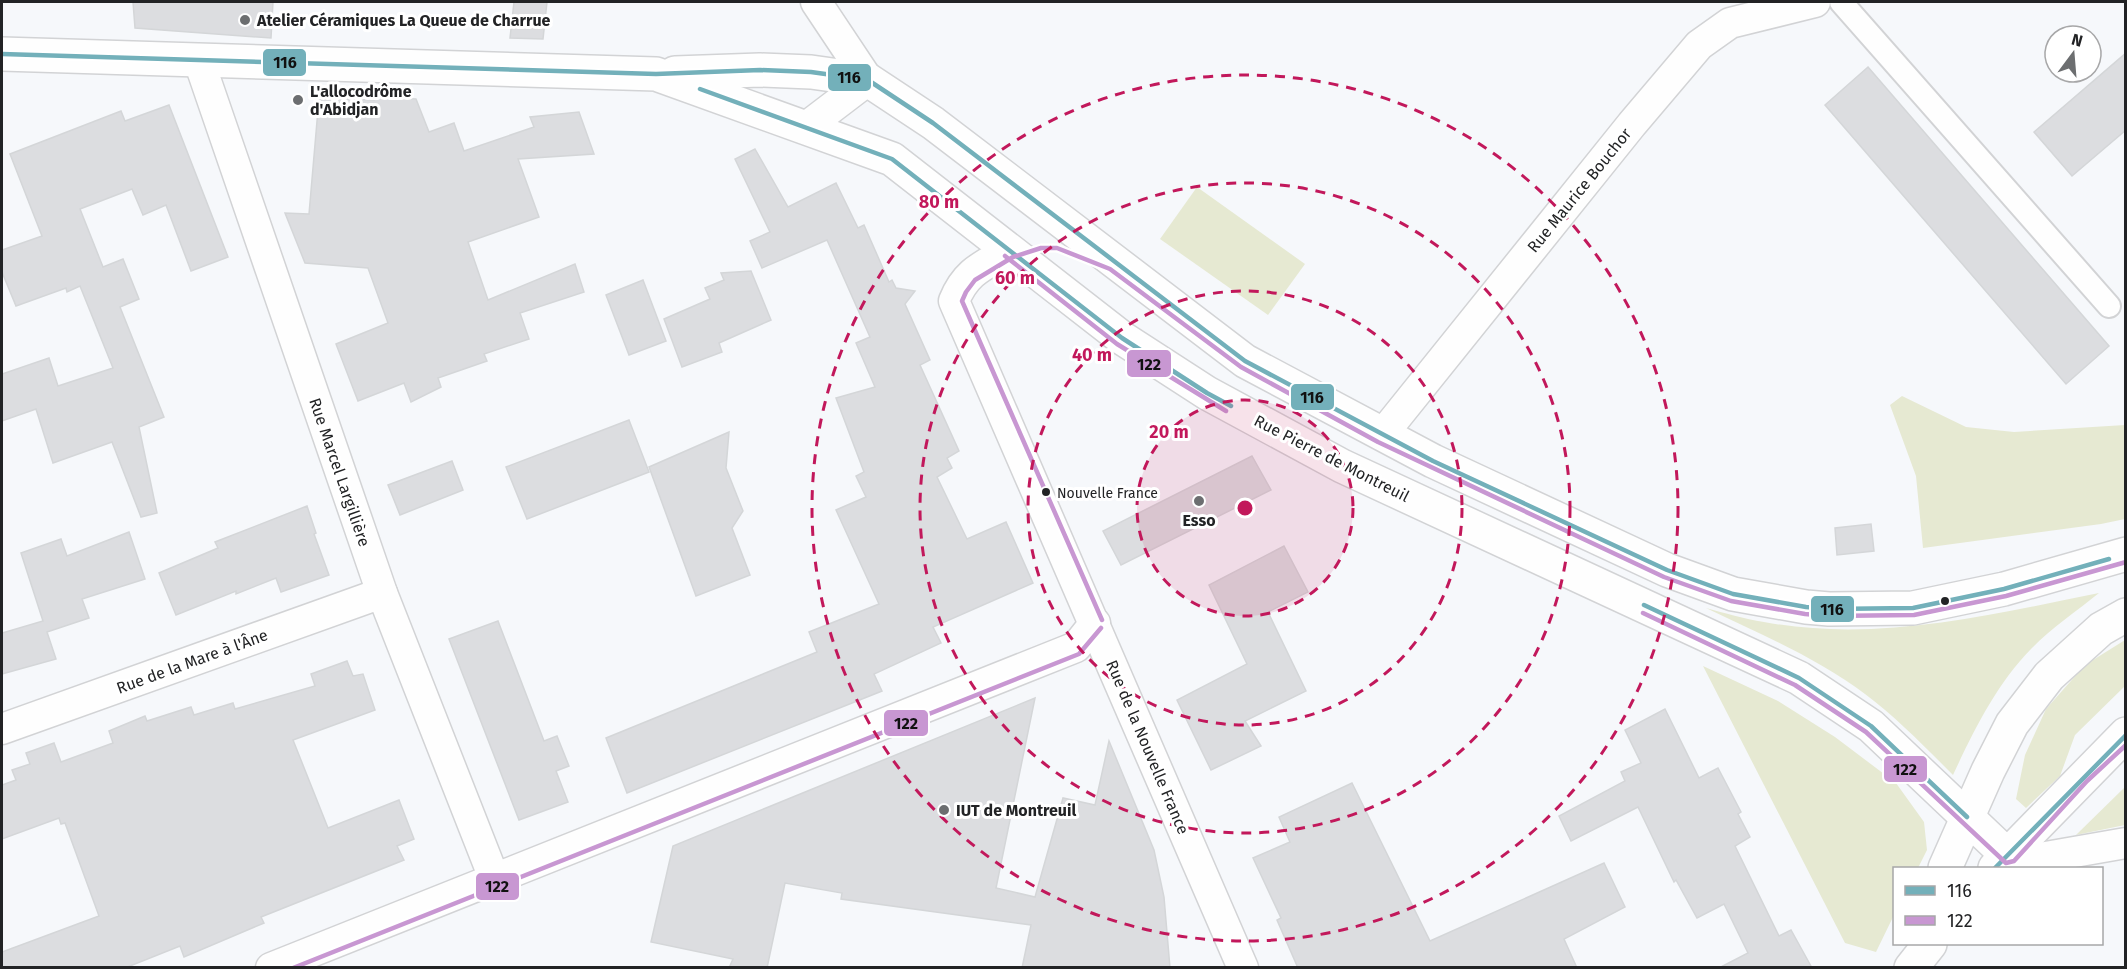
<svg xmlns="http://www.w3.org/2000/svg" width="2127" height="969" viewBox="0 0 2127 969" font-family="'Fira Sans',sans-serif">
	<style>
		.green { fill: #e6e9d2 }
		.building { fill: #dcdde0; stroke: #d4d6d8; stroke-width: 1.5 }
		.lines { fill: none; stroke-linecap: round; stroke-linejoin: round }
		.pedestrian-casing { stroke: #d2d3d5; stroke-width: 26 }
		.minor-casing { stroke: #d2d3d5; stroke-width: 33 }
		.secondary-casing { stroke: #d2d3d5; stroke-width: 36 }
		.pedestrian { stroke: #fefefe; stroke-width: 22 }
		.minor { stroke: #fefefe; stroke-width: 30 }
		.secondary { stroke: #fefefe; stroke-width: 33 }
		.bus-1-casing { stroke: #fff; stroke-width: 9 }
		.bus-2-casing { stroke: #fff; stroke-width: 9 }
		.bus-1 { stroke: #73b0ba; stroke-width: 4.5 }
		.bus-2 { stroke: #c897d2; stroke-width: 4.5 }
		.ring { fill: none; stroke: #c2185b; stroke-width: 3; stroke-dasharray: 10 8 }
		.poi-dot { fill: #6c6e70; stroke: #fff; stroke-width: 2 }
		.bus-dot { fill: #222325; stroke: #fff; stroke-width: 2 }
		.labels { text-anchor: middle; stroke-width: 6; stroke-linejoin: round; paint-order: stroke }
		.bus-label { font-size: 14px; fill: #222325; stroke: #fff; text-anchor: start }
		.poi-label { font-size: 16px; font-weight: bold; fill: #222325; stroke: #fff; text-anchor: start }
		.street-label { font-size: 16px; fill: #222325; stroke: #fff }
		.centre { fill: #c2185b; stroke: #fff; stroke-width: 3 }
		.ring-label { font-size: 18px; text-anchor: middle; font-weight: bold; fill: #c2185b; stroke: #fff; stroke-width: 6; stroke-linejoin: round; paint-order: stroke }
		.line-badge { stroke: #fff; stroke-width: 2 }
		.pale-badge-label { font-size: 16px; text-anchor: middle; font-weight: bold; fill: #111 }
	</style>
	<rect width="100%" height="100%" fill="#f6f8fb"/>
	<g class="green">
		<path d="M1197 187 1305 264 1268 315 1160 239Z"/>
		<path d="M1902 396 1966 427 2014 432 2125 425V519L2101 524 1923 548 1916 476 1890 405Z"/>
		<path d="M2099 593C2077 611 2051 628 2031 649 1996 685 1974 730 1953 775 1925 747 1897 718 1865 694 1817 658 1760 634 1706 608 1725 613 1744 619 1764 622 1876 643 1990 615 2099 593Z"/>
		<path d="M2125 640V686L2075 735 2060 776 2026 808 2016 799 2025 755 2046 709 2085 665Z"/>
		<path d="M1703 666 1778 701 1835 737 1896 783 1924 822 1927 850 1918 868H1894V915L1876 952 1845 943Z"/>
		<path d="M2125 787V825L2076 835Z"/>
	</g>
	<g class="building">
		<path d="M133 2H273L271 38 135 28Z"/>
		<path d="M514 2H547L543 39 510 38Z"/>
		<path d="M2126 53V130L2072 176 2034 132Z"/>
		<path d="M1868 67 2109 346 2066 384 1825 105Z"/>
		<path d="M373 97 416 99 429 132 454 123 464 151 534 127 530 117 579 112 594 154 518 159 539 217 468 242 488 300 575 264 584 292 520 313 529 339 484 354 487 361 438 378 441 387 411 402 404 383 358 401 336 344 388 323 368 268 305 263 285 213 309 214 319 98 374 100Z"/>
		<path d="M169 105 228 257 191 271 166 205 143 215 132 189 80 209 103 267 123 259 139 299 120 307 164 417 139 427 157 513 141 517 112 442 53 463 36 409 2 421V374L49 358 58 386 113 368 80 286 67 292 66 288 16 306 2 272V250L42 236 10 154 121 111 125 121Z"/>
		<path d="M755 149 788 207 836 183 858 228 864 225 889 282 892 280 896 288 915 291 905 304 930 360 920 365 959 451 947 458 952 468 937 477 967 539 1006 522 1033 583 933 627 941 643 874 674 882 691 627 793 606 738 817 652 809 632 879 604 836 510 866 497 856 476 864 472 836 398 875 387 856 343 870 337 827 240 762 268 750 241 770 232 735 159Z"/>
		<path d="M751 271 771 320 719 343 722 352 682 367 664 319 710 299 705 288 724 280 721 273Z"/>
		<path d="M643 280 666 341 629 355 606 295Z"/>
		<path d="M629 420 649 472 527 519 506 467Z"/>
		<path d="M729 432 726 468 743 511 732 528 750 575 696 596 649 467Z"/>
		<path d="M1252 456 1271 490 1121 565 1103 531Z"/>
		<path d="M452 461 463 490 400 515 388 485Z"/>
		<path d="M307 506 316 533 314 534 329 575 281 592 276 578 236 594V591L176 615 159 573 218 548 215 542Z"/>
		<path d="M1871 524 1874 551 1837 555 1835 528Z"/>
		<path d="M129 532 145 579 82 599 89 618 47 632 56 659 2 674V633L43 621 21 553 61 539 67 556Z"/>
		<path d="M1284 546 1308 592 1268 612 1306 691 1245 721 1261 746 1211 770 1177 700 1247 664 1209 585Z"/>
		<path d="M498 621 544 741 557 736 569 766 556 771 568 802 519 820 449 639Z"/>
		<path d="M347 661 353 676 363 674 375 710 293 740 328 828 399 800 414 839 397 846 404 860 261 917 264 923 184 957 180 946 125 968H2V952L99 916 65 823 61 824 59 818 2 839V785L16 780 12 770 30 764 26 753 54 743 61 762 113 743 109 731 145 716 147 721 191 707 194 715 233 703 235 709 315 686 311 674Z"/>
		<path d="M1035 698 996 888 1035 897 1063 798 1095 805 1109 741 1154 850 1164 897 1170 968H1022L1031 925 841 899 842 893 785 883 767 968H729L733 959 651 942 673 846Z"/>
		<path d="M1665 709 1699 778 1718 768 1741 812 1738 814 1750 837 1735 846 1779 936 1791 930 1812 968H1719L1748 953 1724 904 1697 918 1676 880 1674 882 1638 807 1571 841 1559 816 1625 781 1621 772 1641 763 1625 730Z"/>
		<path d="M1352 783 1430 941 1604 863 1625 907 1564 939 1577 968H1298L1277 920 1281 918 1253 858 1290 842 1279 817Z"/>
	</g>
	<g class="lines">
		<g class="pedestrian-casing">
			<path id="pedestrian" d="M1841 2 2109 306"/>
		</g>
		<g class="minor-casing">
			<g id="minor">
				<path d="M199 61 382 593 494 878"/>
				<path d="M805 128 868 80 816 2"/>
				<path d="M1010 250C983 266 966 271 954 301L1243 968"/>
				<path d="M1382 435 1632 124 1699 45 1730 23 1815 2"/>
				<path d="M2 729 382 593"/>
				<path d="M2008 856 2040 858 2126 843"/>
				<path d="M271 968 1076 647 1095 623"/>
			</g>
		</g>
		<g class="secondary-casing">
			<g id="secondary">
				<path d="M2 54 656 74 892 159 1122 338 1207 393 1342 466 1799 678 1871 726 2008 856"/>
				<path d="M675 73 760 70 811 72 868 80 933 123 1245 361 1433 461 1667 570 1733 594 1806 607 1829 609 1913 608 2004 589 2126 554"/>
				<path d="M1945 868 1988 771 2012 724 2049 676 2101 629 2126 615"/>
				<path d="M1995 868 2126 734"/>
				<path d="M1911 968 1930 944"/>
			</g>
		</g>
		<use href="#pedestrian" class="pedestrian"/>
		<use href="#minor" class="minor"/>
		<use href="#secondary" class="secondary"/>
		<g class="bus-1-casing">
			<g id="bus-1">
				<path d="M2 54 656 74 760 70 811 72 868 80 933 123 1245 361 1433 461 1667 570 1733 594 1806 607 1829 609 1913 608 2004 589 2109 559"/>
				<path d="M700 89 892 159 1122 338 1207 393 1231 406"/>
				<path d="M1644 605 1799 678 1871 726 1967 817"/>
				<path d="M1995 868 2126 735"/>
			</g>
		</g>
		<g class="bus-2-casing">
			<g id="bus-2">
				<path d="M1005 256 1117 344 1226 411"/>
				<path d="M1643 613 1795 685 1866 732 2006 863 2014 861 2087 781 2126 745"/>
				<path d="M1102 620 962 301 966 292 975 280 1013 257 1041 248H1057L1110 269 1241 367 1378 442 1664 577 1731 601 1805 614 1828 616 1914 615 2006 596 2126 562"/>
				<path d="M293 968 1079 654 1101 628"/>
			</g>
		</g>
		<use href="#bus-1" class="bus-1"/>
		<use href="#bus-2" class="bus-2"/>
	</g>
	<circle cx="1245" cy="508" r="108" fill="#c2185b" fill-opacity=".12"/>
	<g class="ring">
		<circle cx="1245" cy="508" r="108"/>
		<circle cx="1245" cy="508" r="217"/>
		<circle cx="1245" cy="508" r="325"/>
		<circle cx="1245" cy="508" r="433"/>
	</g>
	<g class="poi-dot">
		<circle cx="245" cy="20" r="6"/>
		<circle cx="298" cy="100" r="6"/>
		<circle cx="1199" cy="501" r="6"/>
		<circle cx="944" cy="810" r="6"/>
	</g>
	<g class="bus-dot">
		<circle cx="1046" cy="492" r="5"/>
		<circle cx="1945" cy="601" r="5"/>
	</g>
	<g class="labels">
		<g class="bus-label">
			<text x="1057" y="498">Nouvelle France</text>
		</g>
		<g class="poi-label">
			<text x="257" y="26">Atelier Céramiques La Queue de Charrue</text>
			<text x="310" y="97">L'allocodrôme<tspan x="310" dy="18">d'Abidjan</tspan></text>
			<text x="1199" y="526" text-anchor="middle">Esso</text>
			<text x="956" y="816">IUT de Montreuil</text>
		</g>
		<g class="street-label">
			<text transform="translate(1579 190) rotate(-51)" y="6">Rue Maurice Bouchor</text>
			<text transform="translate(1332 458) rotate(27)" y="6">Rue Pierre de Montreuil</text>
			<text transform="translate(340 472) rotate(71)" y="6">Rue Marcel Largillière</text>
			<text transform="translate(192 661) rotate(-20)" y="6">Rue de la Mare à l'Âne</text>
			<text transform="translate(1148 747) rotate(67)" y="6">Rue de la Nouvelle France</text>
		</g>
	</g>
	<circle cx="1245" cy="508" r="9" class="centre"/>
	<g class="ring-label">
		<text x="939" y="208">80 m</text>
		<text x="1015" y="284">60 m</text>
		<text x="1092" y="361">40 m</text>
		<text x="1169" y="438">20 m</text>
	</g>
	<g class="line-badge">
		<rect x="262" y="48" width="45" height="29" rx="6" fill="#73b0ba"/>
		<rect x="827" y="63" width="45" height="29" rx="6" fill="#73b0ba"/>
		<rect x="1126" y="349" width="46" height="29" rx="6" fill="#c897d2"/>
		<rect x="1290" y="383" width="45" height="28" rx="6" fill="#73b0ba"/>
		<rect x="1810" y="595" width="45" height="28" rx="6" fill="#73b0ba"/>
		<rect x="883" y="709" width="46" height="28" rx="6" fill="#c897d2"/>
		<rect x="1883" y="755" width="45" height="28" rx="6" fill="#c897d2"/>
		<rect x="475" y="872" width="45" height="29" rx="6" fill="#c897d2"/>
	</g>
	<g class="pale-badge-label">
		<text x="285" y="68">116</text>
		<text x="849" y="83">116</text>
		<text x="1149" y="370">122</text>
		<text x="1312" y="403">116</text>
		<text x="1832" y="615">116</text>
		<text x="906" y="729">122</text>
		<text x="1905" y="775">122</text>
		<text x="497" y="892">122</text>
	</g>
	<rect width="2127" height="969" fill="none" stroke="#222325" stroke-width="6"/>
	<rect x="1893" y="867" width="210" height="78" fill="#ffffff" stroke="#a7a7a8" stroke-width="1.5"/>
	<rect x="1905" y="886" width="30" height="9" fill="#73b0ba" stroke="#a7a7a8" stroke-width="1.5"/>
	<text x="1947" y="897" font-size="18" fill="#222325">116</text>
	<rect x="1905" y="916" width="30" height="9" fill="#c897d2" stroke="#a7a7a8" stroke-width="1.5"/>
	<text x="1947" y="927" font-size="18" fill="#222325">122</text>
	<g transform="translate(2073 54) rotate(16)"><circle r="28" fill="#ffffff" stroke="#a7a7a8" stroke-width="1.5"/>
	<path d="M0-4.5L10 22L0 15L-10 22Z" fill="#6c6e70"/>
	<text y="-9" font-size="16" font-weight="bold" text-anchor="middle" fill="#222325">N</text>
	</g>
</svg>
